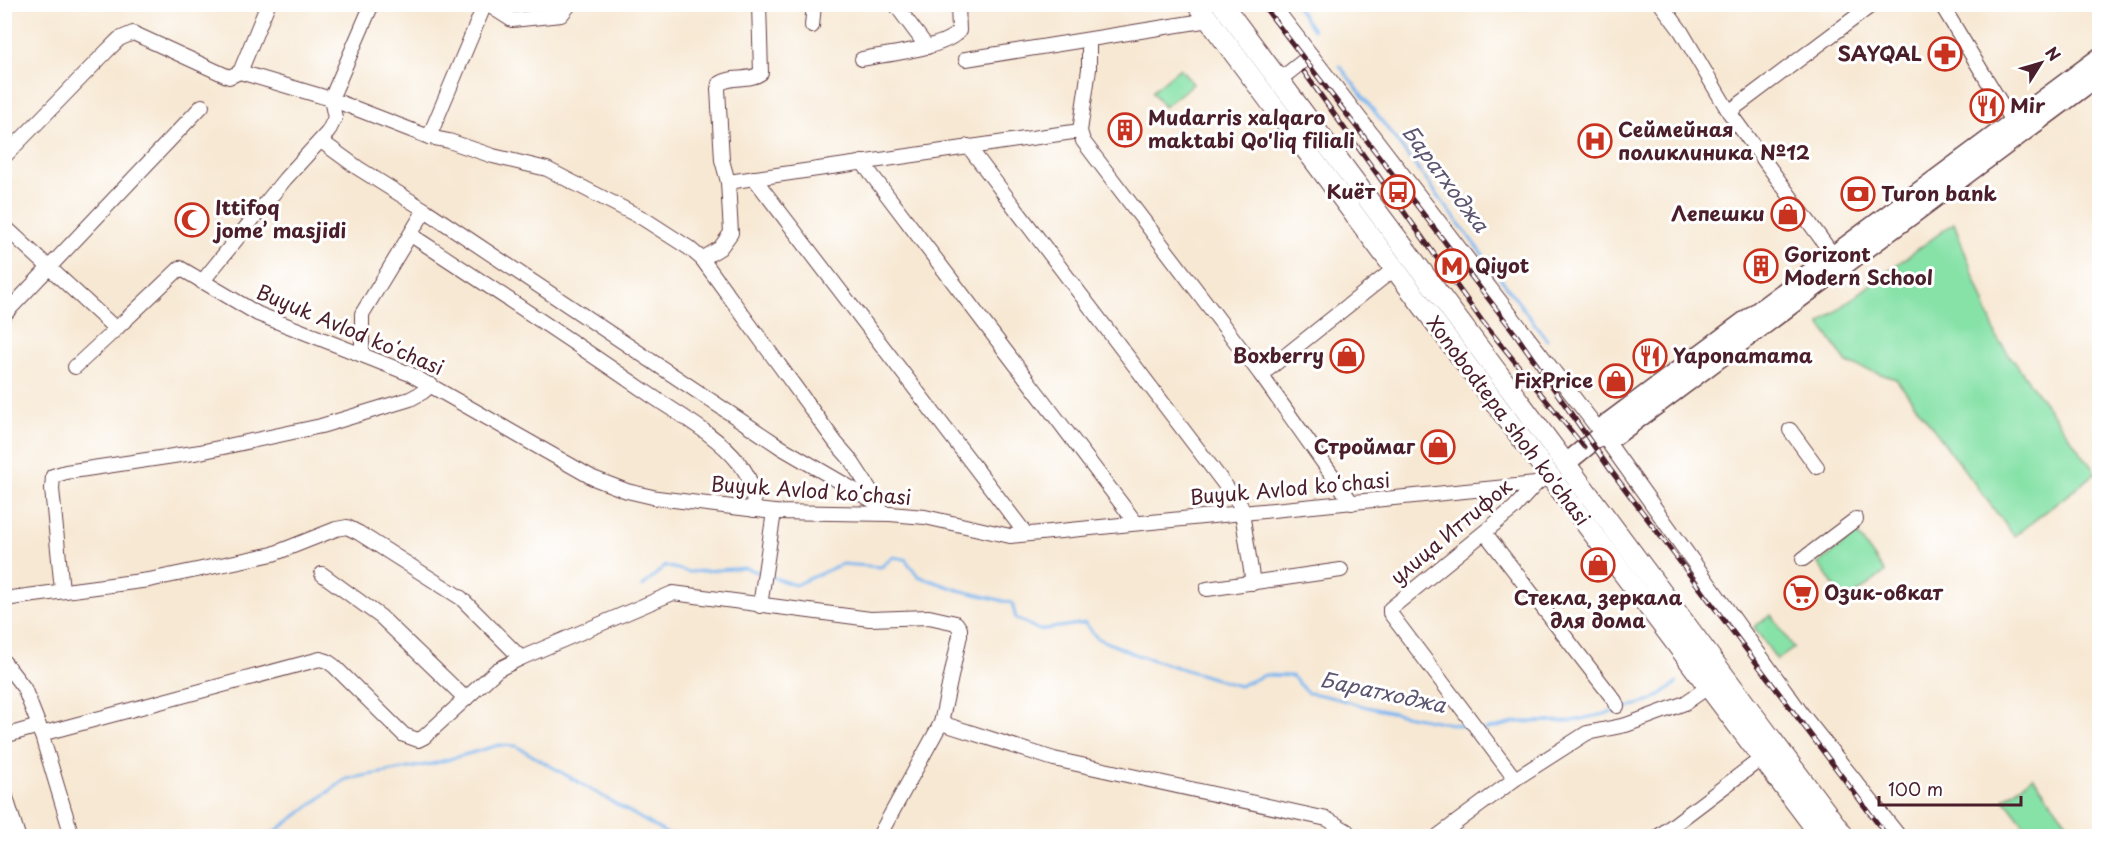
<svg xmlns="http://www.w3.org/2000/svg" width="2104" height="841" viewBox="0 0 2104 841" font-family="'Playpen Sans',sans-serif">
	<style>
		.green { fill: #87e2a8; stroke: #68806a; stroke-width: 1.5 }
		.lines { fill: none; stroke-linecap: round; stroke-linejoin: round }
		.stream { stroke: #7fb7ef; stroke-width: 3 }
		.minor-casing { stroke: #643d44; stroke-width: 16 }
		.major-casing { stroke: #643d44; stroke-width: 21 }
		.highway-casing { stroke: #643d44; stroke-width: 22 }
		.minor { stroke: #fff; stroke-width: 14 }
		.major { stroke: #fff; stroke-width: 18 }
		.highway { stroke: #fff; stroke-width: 20 }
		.rail-casing { stroke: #4a1f2b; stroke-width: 5 }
		.rail { stroke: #fff; stroke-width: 3; stroke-dasharray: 9; stroke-linecap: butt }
		.labels { text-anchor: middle; stroke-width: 6; stroke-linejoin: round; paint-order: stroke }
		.poi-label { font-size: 20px; font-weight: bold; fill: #4a1f2b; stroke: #fff; text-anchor: start }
		.street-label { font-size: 20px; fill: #4a1f2b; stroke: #fff }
		.water-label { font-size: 21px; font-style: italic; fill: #5d5470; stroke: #fff }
	</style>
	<rect width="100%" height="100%" fill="#fff"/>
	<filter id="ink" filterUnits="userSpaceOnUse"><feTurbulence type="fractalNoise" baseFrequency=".0167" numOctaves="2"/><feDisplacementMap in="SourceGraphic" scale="12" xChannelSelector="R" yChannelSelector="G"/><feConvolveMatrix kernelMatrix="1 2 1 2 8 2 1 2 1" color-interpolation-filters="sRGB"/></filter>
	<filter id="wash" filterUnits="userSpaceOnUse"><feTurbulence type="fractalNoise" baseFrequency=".008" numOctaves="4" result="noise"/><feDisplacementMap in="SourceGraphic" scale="24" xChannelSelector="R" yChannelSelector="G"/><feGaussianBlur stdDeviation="1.35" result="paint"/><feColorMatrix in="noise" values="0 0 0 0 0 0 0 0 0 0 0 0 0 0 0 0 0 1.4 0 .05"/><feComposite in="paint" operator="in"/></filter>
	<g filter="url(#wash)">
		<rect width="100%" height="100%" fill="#f7e8d3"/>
		<g class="green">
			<path d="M1180 68 1193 84 1164 107 1152 91Z"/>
			<path d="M1954 223 1997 338 2096 473 2014 536 1896 379 1847 363 1820 324 1892 268Z"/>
			<path d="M1857 534 1885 572 1846 602 1818 564Z"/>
			<path d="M1771 615 1794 648 1777 660 1754 627Z"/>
			<path d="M2033 777 2069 825 2055 836H2033L2004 799Z"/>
		</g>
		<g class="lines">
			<g class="stream">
				<path d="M1295 4 1313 30"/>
				<path d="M1340 66 1547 340"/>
				<path d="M769 576 795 585 842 564 881 567 893 557 905 559 918 576 958 590 1012 603 1016 618 1039 630 1085 623 1097 638 1137 655 1239 686 1265 675 1292 676 1308 693C1329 695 1347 702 1367 707 1401 715 1435 721 1469 727"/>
				<path d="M642 587 665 566 689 572 746 568 760 573"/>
				<path d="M1484 730 1518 722 1572 721 1609 713 1651 701 1677 683"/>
				<path d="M269 836 346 779 432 764 499 745 516 746 671 836"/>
			</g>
		</g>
	</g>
	<g filter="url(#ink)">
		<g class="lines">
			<g class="minor-casing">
				<g id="minor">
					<path d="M487 4 512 20 561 15 570 4"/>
					<path d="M895 4 927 47"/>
					<path d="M1272 4 1602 434 1802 714 1899 836"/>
					<path d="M1661 4 1681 31 1729 112 1838 262"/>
					<path d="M1941 4 2016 128"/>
					<path d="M812 26 814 4"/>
					<path d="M1089 40V69L1080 131 1083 141 1261 375 1352 503"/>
					<path d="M862 59C886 54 944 49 959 31L958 4"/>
					<path d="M966 59 1209 20"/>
					<path d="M240 72 268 4"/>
					<path d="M1278 81 1311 55"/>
					<path d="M1729 112 1873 4"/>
					<path d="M429 137 485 4"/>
					<path d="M321 141 358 168 425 210 362 314V355"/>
					<path d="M968 146 1241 506 1253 583"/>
					<path d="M4 157 105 53 119 39 133 33 229 77 240 72 331 99 429 137 449 141 493 156 547 169 644 219 689 248 702 259 836 443 850 459 880 505"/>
					<path d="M862 162 1136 523"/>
					<path d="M754 178 1026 534"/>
					<path d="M728 182 1080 131"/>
					<path d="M425 210 782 448 880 505"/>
					<path d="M4 226 116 329 180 268 258 314 410 374 593 478 627 491 657 498 774 512 890 514 925 517 1010 536 1536 484 1549 475"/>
					<path d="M411 235C490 287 568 338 646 392 676 413 716 434 739 463 751 477 754 492 754 510"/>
					<path d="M702 259 720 248 731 233 728 182 722 160 718 89 719 84C731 75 749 82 761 73L759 4"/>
					<path d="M202 282 285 179 328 132 335 118 331 99 372 4"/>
					<path d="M4 315 202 106"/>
					<path d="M75 367 116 329"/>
					<path d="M1261 375 1394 269"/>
					<path d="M1790 430 1817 467"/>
					<path d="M1485 533 1615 701 1617 706"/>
					<path d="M1803 559 1856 519"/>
					<path d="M322 574 381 617 466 699"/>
					<path d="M1207 589 1341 570"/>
					<path d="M62 590 52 489 53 476 66 472 200 452 321 426 410 399 423 392 431 385"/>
					<path d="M4 599 149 580 273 554 336 529 347 527 359 533 461 598 521 658 673 593 870 619 929 617 956 623 960 629V635L941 723 879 836"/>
					<path d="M760 606 774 512"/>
					<path d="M4 662 24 688 39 726"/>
					<path d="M941 723 1054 759 1327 819 1347 831 1350 836"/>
					<path d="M41 734 320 659 327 661 334 666 404 735 418 740 424 737 497 670 521 658"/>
					<path d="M4 736 39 726 72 836"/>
					<path d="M1515 779 1390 613V609L1514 508 1536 484"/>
					<path d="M4 791 18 836"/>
					<path d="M1438 836 1515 779 1587 733 1626 725 1685 703 1708 687"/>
					<path d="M1659 836 1762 758"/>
				</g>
			</g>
			<g class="major-casing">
				<g id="major">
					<path d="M1602 434 1615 436 2100 75"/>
					<path d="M1565 464 1602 434 1606 424 2100 57"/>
				</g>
			</g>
			<g class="highway-casing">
				<g id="highway">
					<path d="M1197 4 1549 475 1821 836"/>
					<path d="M1222 4 1844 836"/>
				</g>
			</g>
			<use href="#minor" class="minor"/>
			<use href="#major" class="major"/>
			<use href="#highway" class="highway"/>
			<g class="rail-casing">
				<g id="rail">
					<path d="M1262 4 1517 336 1609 468 1887 836"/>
					<path d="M1304 72 1482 321 1584 447"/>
				</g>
			</g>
			<use href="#rail" class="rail"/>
		</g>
	</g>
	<defs>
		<g id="pharmacy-ring" transform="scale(1.725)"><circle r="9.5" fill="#fff" stroke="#c8321e" stroke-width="1.5"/><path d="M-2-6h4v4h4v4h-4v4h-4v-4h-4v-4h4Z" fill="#c8321e"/></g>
		<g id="restaurant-ring" transform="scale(1.725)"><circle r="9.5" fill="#fff" stroke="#c8321e" stroke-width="1.5"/><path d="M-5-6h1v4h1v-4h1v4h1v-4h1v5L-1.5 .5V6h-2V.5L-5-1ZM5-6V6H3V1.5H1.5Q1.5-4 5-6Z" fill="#c8321e"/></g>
		<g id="building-ring" transform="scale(1.725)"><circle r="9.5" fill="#fff" stroke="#c8321e" stroke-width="1.5"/><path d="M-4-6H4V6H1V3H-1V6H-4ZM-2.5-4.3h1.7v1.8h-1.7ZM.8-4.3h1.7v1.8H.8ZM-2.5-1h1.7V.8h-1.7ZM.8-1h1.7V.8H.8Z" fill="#c8321e"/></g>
		<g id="hospital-ring" transform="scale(1.725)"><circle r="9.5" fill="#fff" stroke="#c8321e" stroke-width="1.5"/><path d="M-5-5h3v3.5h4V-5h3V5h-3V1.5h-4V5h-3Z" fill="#c8321e"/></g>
		<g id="bus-ring" transform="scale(1.725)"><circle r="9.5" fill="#fff" stroke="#c8321e" stroke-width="1.5"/><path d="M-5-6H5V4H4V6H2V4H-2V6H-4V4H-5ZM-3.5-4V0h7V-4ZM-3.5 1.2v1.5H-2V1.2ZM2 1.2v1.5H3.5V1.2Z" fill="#c8321e"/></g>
		<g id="bank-ring" transform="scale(1.725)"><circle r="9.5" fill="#fff" stroke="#c8321e" stroke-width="1.5"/><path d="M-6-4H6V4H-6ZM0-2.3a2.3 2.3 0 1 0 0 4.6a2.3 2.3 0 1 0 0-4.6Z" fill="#c8321e"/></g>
		<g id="shop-ring" transform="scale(1.725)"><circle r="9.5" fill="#fff" stroke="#c8321e" stroke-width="1.5"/><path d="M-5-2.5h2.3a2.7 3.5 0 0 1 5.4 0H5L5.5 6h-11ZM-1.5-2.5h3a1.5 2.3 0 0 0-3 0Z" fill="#c8321e"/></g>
		<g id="mosque-ring" transform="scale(1.725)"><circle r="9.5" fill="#fff" stroke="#c8321e" stroke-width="1.5"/><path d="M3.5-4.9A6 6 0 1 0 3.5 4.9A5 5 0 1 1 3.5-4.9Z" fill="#c8321e"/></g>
		<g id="metro-ring" transform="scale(1.725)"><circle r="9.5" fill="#fff" stroke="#c8321e" stroke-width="1.5"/><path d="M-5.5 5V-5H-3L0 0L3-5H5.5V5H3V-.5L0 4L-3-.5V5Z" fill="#c8321e"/></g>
		<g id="supermarket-ring" transform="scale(1.725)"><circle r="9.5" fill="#fff" stroke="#c8321e" stroke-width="1.5"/><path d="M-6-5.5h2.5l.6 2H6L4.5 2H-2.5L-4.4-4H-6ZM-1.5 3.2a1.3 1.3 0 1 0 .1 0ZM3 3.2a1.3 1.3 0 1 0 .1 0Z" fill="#c8321e"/></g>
	</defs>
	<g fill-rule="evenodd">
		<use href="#pharmacy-ring" x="1945" y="54"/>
		<use href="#restaurant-ring" x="1987" y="106"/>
		<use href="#building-ring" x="1125" y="130"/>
		<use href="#hospital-ring" x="1595" y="141"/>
		<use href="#bus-ring" x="1398" y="192"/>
		<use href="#bank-ring" x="1858" y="194"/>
		<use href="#shop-ring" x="1788" y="214"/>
		<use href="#mosque-ring" x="192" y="220"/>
		<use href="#metro-ring" x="1452" y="266"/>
		<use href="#building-ring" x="1761" y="266"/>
		<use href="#shop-ring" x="1347" y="356"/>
		<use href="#restaurant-ring" x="1650" y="356"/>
		<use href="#shop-ring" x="1616" y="381"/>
		<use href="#shop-ring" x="1438" y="447"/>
		<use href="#shop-ring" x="1598" y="565"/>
		<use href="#supermarket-ring" x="1801" y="593"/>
	</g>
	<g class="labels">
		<g class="poi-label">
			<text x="1922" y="61" text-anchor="end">SAYQAL</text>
			<text x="2010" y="113">Mir</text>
			<text x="1148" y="125">Mudarris xalqaro<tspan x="1148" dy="23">maktabi Qo'liq filiali</tspan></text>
			<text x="1618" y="137">Сеймейная<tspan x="1618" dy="23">поликлиника №12</tspan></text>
			<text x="1375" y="199" text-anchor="end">Киёт</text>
			<text x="1881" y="201">Turon bank</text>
			<text x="215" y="215">Ittifoq<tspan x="215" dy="23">jome’ masjidi</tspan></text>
			<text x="1765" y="221" text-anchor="end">Лепешки</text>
			<text x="1784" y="262">Gorizont<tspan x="1784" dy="23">Modern School</tspan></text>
			<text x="1475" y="273">Qiyot</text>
			<text x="1324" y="363" text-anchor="end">Boxberry</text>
			<text x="1673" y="363">Yaponamama</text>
			<text x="1593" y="388" text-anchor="end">FixPrice</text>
			<text x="1415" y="454" text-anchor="end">Строймаг</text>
			<text x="1824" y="600">Озик-овкат</text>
			<text x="1598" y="605" text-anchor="middle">Стекла, зеркала<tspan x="1598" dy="23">для дома</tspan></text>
		</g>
		<g class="street-label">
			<text transform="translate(350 330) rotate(23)" y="7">Buyuk Avlod koʻchasi</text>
			<text transform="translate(1508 421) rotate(53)" y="7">Xonobodtepa shoh ko'chasi</text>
			<text transform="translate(1290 489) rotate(-5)" y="7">Buyuk Avlod koʻchasi</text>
			<text transform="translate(811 491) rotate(4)" y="7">Buyuk Avlod koʻchasi</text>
			<text transform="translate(1451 532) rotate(-40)" y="7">улица Иттифок</text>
		</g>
		<g class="water-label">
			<text transform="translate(1445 179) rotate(53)" y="7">Баратходжа</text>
			<text transform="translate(1383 693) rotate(12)" y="7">Баратходжа</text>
		</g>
	</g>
	<rect width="2104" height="841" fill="none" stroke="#fff" stroke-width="24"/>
	<g transform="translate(2041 63) rotate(53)" stroke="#ffffff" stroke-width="4.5" paint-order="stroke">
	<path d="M0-4.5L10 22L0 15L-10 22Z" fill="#4a1f2b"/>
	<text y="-9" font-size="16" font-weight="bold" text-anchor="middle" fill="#4a1f2b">N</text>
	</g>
	<path d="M1879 796v9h142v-9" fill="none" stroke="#4a1f2b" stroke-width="3"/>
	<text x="1888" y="796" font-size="18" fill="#4a1f2b" stroke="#ffffff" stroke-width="4.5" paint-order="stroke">100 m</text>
</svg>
